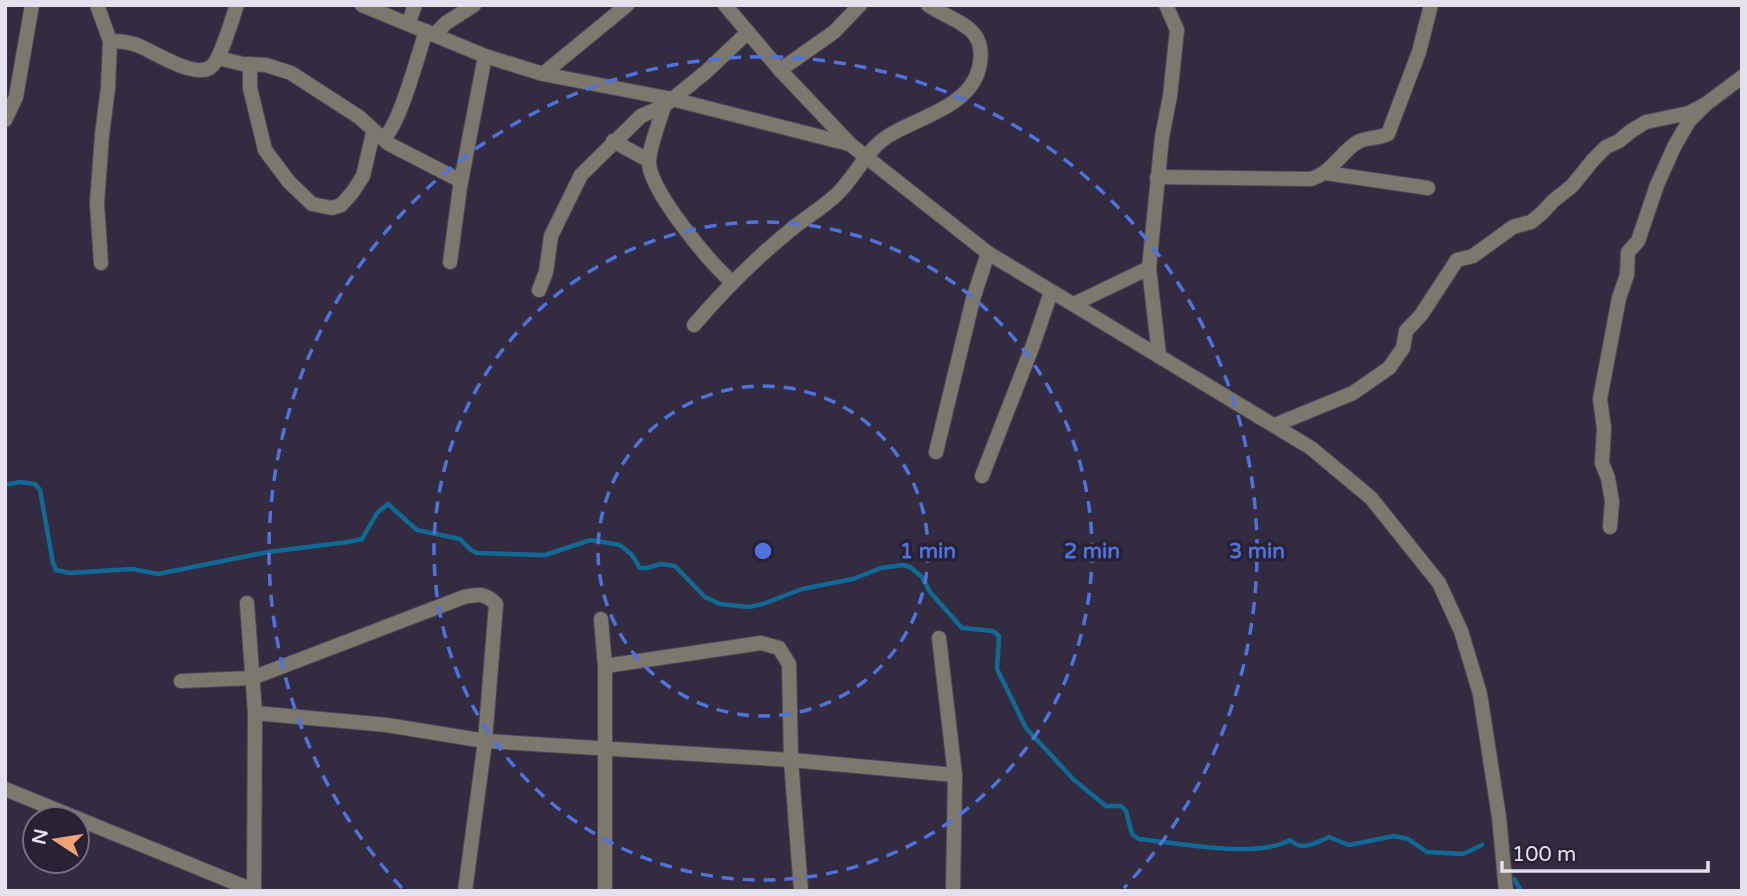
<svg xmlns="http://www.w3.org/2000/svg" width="1747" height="896" viewBox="0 0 1747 896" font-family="'Varela Round',sans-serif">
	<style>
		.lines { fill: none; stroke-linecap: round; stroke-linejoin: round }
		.stream { stroke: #126994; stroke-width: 4.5 }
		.street-casing { stroke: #4f495c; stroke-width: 16 }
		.street { stroke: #7d786e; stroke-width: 14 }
		.ring { fill: none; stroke: #4f72dd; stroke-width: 3.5; stroke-dasharray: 12 9 }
		.centre { fill: #4f72dd; stroke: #292235; stroke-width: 3.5 }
		.ring-label { font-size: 21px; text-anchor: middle; font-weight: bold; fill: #4f72dd; stroke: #292235; stroke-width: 7; stroke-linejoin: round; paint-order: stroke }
	</style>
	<rect width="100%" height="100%" fill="#332c40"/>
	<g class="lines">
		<g class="stream">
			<path d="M5 485 20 482 35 484 40 490 53 563 56 570 70 573 132 569 158 574 268 552 348 542 362 539 377 513 388 504 417 530 460 539 471 550 477 553 545 555 591 540 620 545 632 555 640 568H647L661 564 675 566 705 597 720 604 749 607 763 604 802 589 853 579 881 568 903 565 910 567 922 577 930 592 962 628 993 631 999 636 997 669 1026 728 1074 780 1106 806H1121L1126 811 1132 834 1139 839C1179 843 1256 859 1290 840 1302 852 1315 843 1329 837L1349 845 1394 836 1408 839 1427 852 1463 854 1482 845"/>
			<path d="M1514 879 1521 891"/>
		</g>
		<g class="street-casing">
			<g id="street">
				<path d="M97 5 110 41 108 88 102 135 97 203 101 263"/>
				<path d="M362 5 485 56 543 74 672 99 849 144"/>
				<path d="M725 5 780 70 851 145 988 253 1311 448 1371 498 1439 583 1461 631 1480 694 1499 817 1506 891"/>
				<path d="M408 24 415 5"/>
				<path d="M434 35 446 23 474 5"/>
				<path d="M110 41C119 41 128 42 137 45 153 51 197 81 212 66 221 58 232 19 237 5"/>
				<path d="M218 58 243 64 266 65 291 73 359 117 389 144 461 181"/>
				<path d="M250 64V88L265 150 289 182 312 204 332 208 341 205 352 193 363 176 373 133"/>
				<path d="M780 70 834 32 860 5"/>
				<path d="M543 74 627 5"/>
				<path d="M664 106C660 121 648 150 649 164 652 193 709 262 732 282"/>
				<path d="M5 120 16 97 32 5"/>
				<path d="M384 138C400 124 418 55 426 31"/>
				<path d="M613 141 648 160"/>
				<path d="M1326 173 1428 188"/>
				<path d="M1157 177 1311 179C1331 173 1339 155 1356 143 1365 137 1378 139 1388 134L1419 52 1431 5"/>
				<path d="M450 262 460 187 485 56"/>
				<path d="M539 290 546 272 551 236 581 175 641 116 664 106 707 71 748 32"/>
				<path d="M1074 304 1149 268"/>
				<path d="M694 325C724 290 757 257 793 228 807 217 822 208 835 196 855 178 865 151 888 136 918 117 970 107 979 68 989 26 955 23 928 5"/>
				<path d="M1159 355 1149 268 1162 137 1170 96 1177 30 1166 5"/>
				<path d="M1275 425 1353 393 1389 368 1403 348 1406 331 1421 315 1457 260 1473 256 1513 227 1531 222 1542 213 1553 201 1572 186 1593 160 1606 147 1619 141 1631 131 1646 122 1689 113 1706 104"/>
				<path d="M936 452 973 299 988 253"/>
				<path d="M982 476 1033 345 1051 292"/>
				<path d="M1610 527 1612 501 1608 478 1602 463 1604 428 1600 399 1619 298 1627 275 1628 252 1638 241 1657 185 1674 147 1689 121 1706 104 1742 77"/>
				<path d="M247 603 255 713 254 891"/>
				<path d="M601 619 605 666V891"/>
				<path d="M939 638 955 775 953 891"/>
				<path d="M605 666 761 643 779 648 789 664 791 760 801 891"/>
				<path d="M181 681 252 678 464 597C479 594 485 593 496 604L485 741 465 891"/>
				<path d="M255 713 387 725 485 741 791 760 955 775"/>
				<path d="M5 789 255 891"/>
			</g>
		</g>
		<use href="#street" class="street"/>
	</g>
	<g class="ring">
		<circle cx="763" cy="551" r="165"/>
		<circle cx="763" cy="551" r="329"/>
		<path d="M402 888A494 494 0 1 1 1124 888"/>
	</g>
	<circle cx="763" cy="551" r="10" class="centre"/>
	<g class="ring-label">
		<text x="928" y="558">1 min</text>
		<text x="1092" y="558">2 min</text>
		<text x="1257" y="558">3 min</text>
	</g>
	<rect width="1747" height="896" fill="none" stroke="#e4e0ed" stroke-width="14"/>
	<g transform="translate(56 840) rotate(282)"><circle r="33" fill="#292235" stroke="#746e7f" stroke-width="2"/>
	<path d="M0-5L12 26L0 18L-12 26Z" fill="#f0a279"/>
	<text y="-10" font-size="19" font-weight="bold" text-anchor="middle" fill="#e4e0ed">N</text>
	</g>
	<path d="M1502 861v10h206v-10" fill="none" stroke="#e4e0ed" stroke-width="3.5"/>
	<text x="1512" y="861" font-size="21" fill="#e4e0ed" stroke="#292235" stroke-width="5" paint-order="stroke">100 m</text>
</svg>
